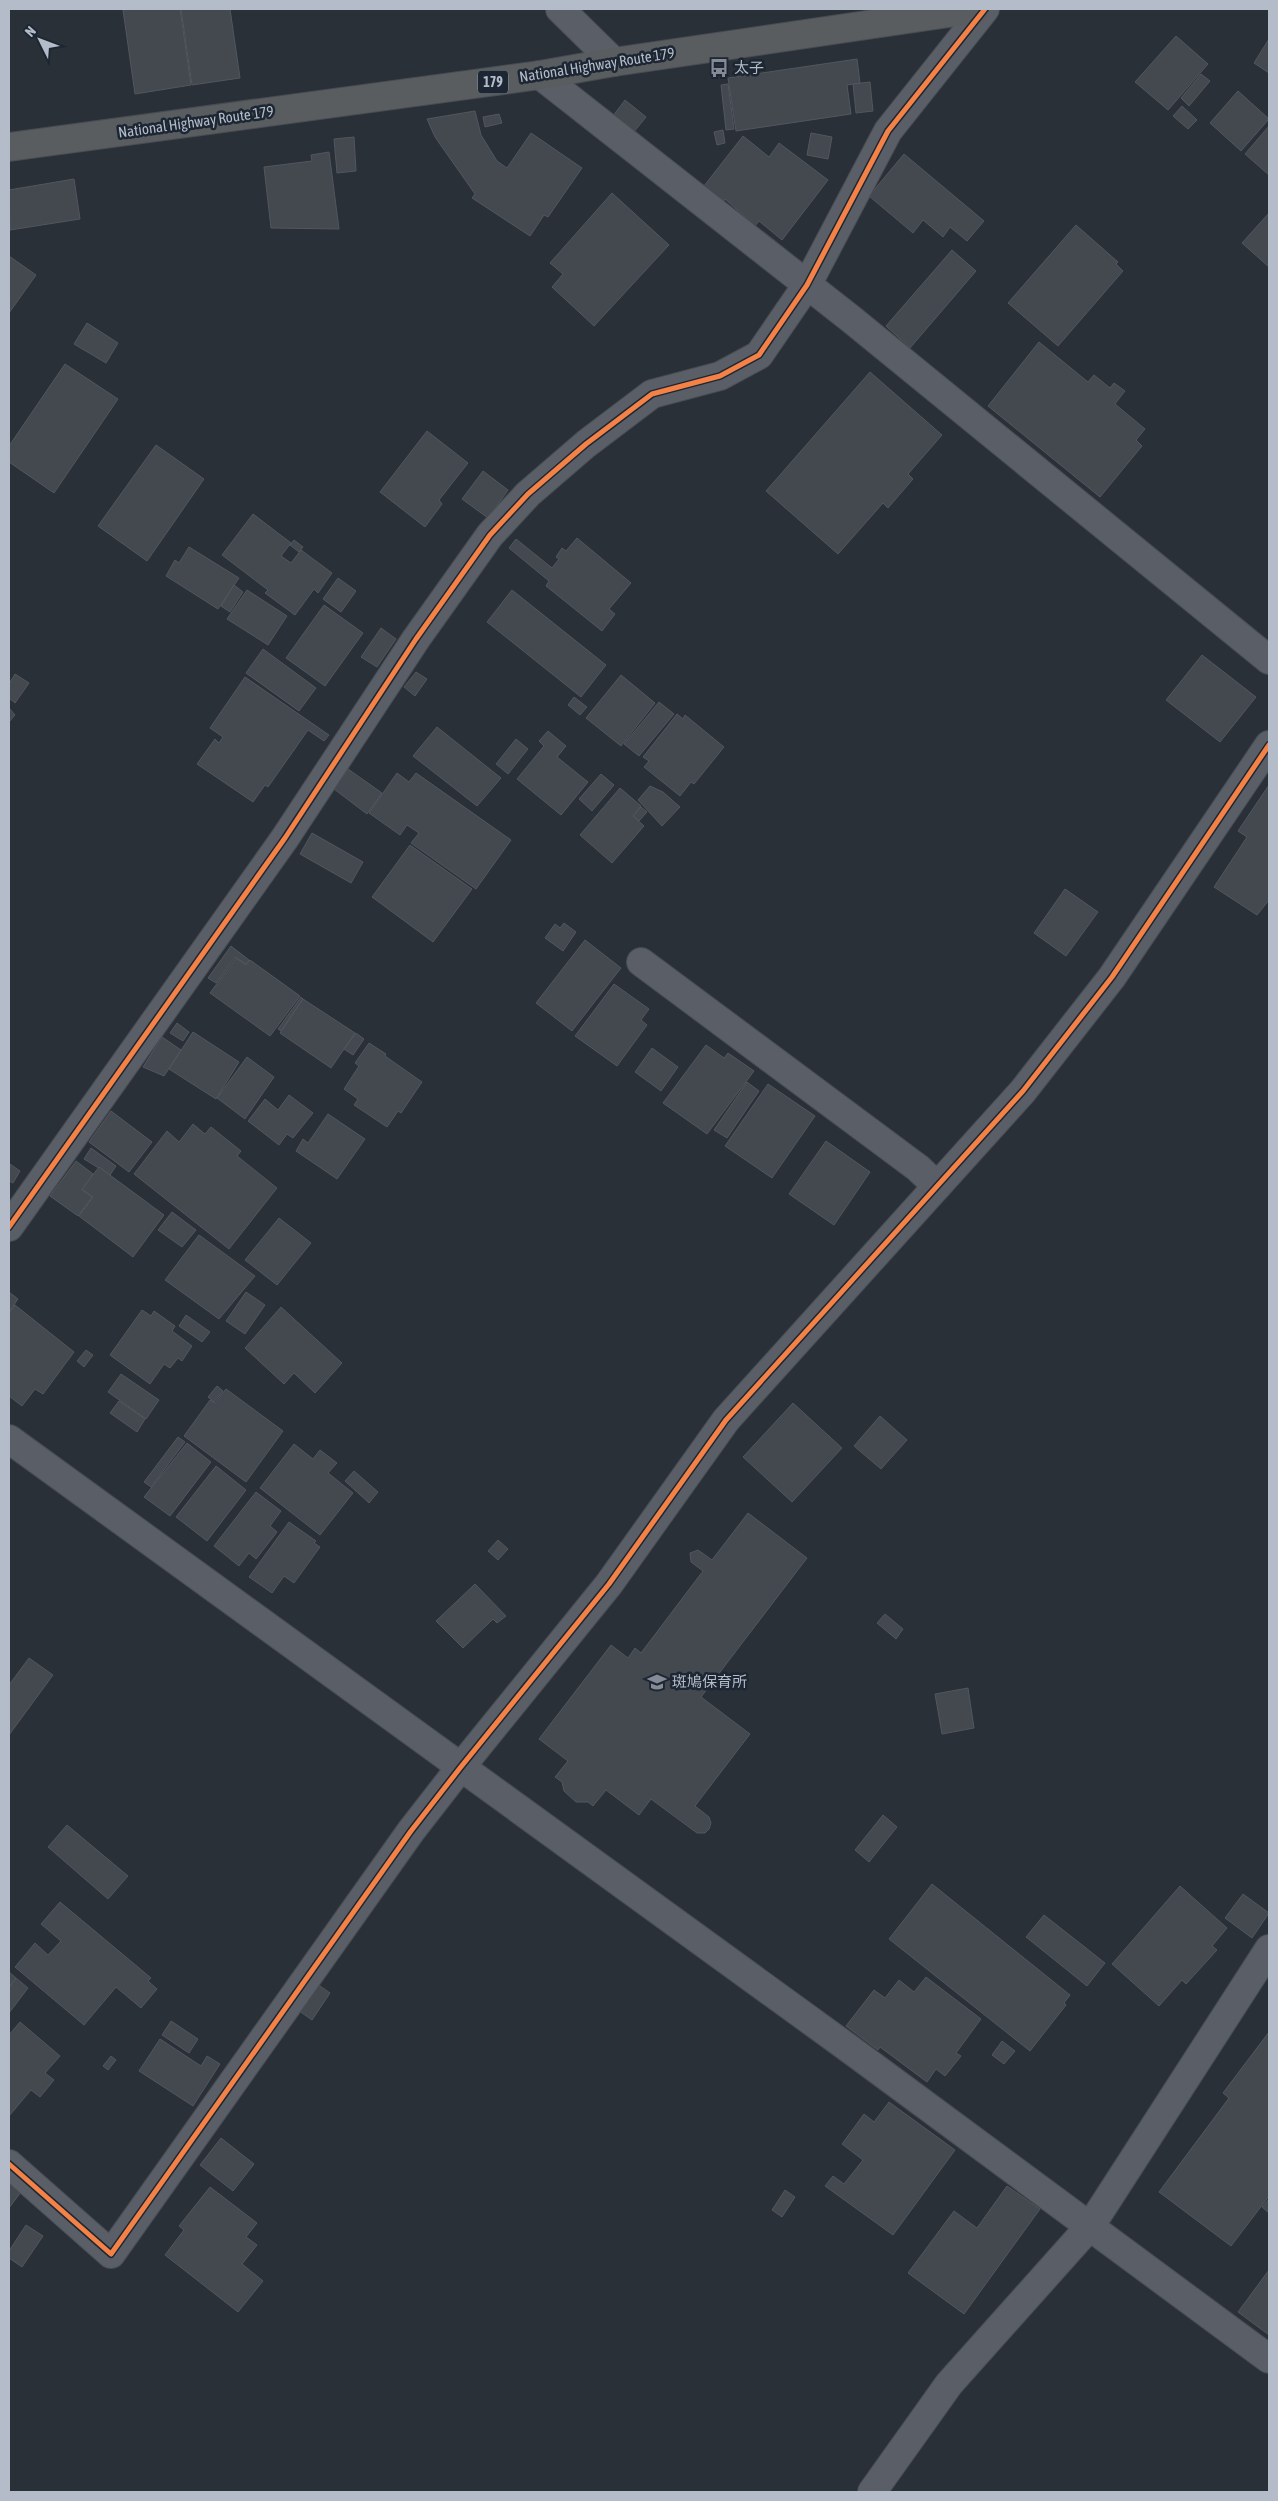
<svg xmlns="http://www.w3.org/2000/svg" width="1278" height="2501" viewBox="0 0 1278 2501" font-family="'Asap Condensed','Noto Sans JP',sans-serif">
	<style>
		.building { fill: #444950; stroke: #52575f }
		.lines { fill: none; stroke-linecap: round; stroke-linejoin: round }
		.minor-casing { stroke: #484c53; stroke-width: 30 }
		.highway-casing { stroke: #474c53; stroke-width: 30 }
		.minor { stroke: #5a5e66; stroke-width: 28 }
		.highway { stroke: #5a5d60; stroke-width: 28 }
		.cycleway-casing { stroke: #1d2633; stroke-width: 8 }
		.cycleway { stroke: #f48246; stroke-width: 5 }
		.labels { text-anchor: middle; stroke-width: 5; stroke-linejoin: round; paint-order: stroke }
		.shield { fill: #1d2633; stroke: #878f9c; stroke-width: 1 }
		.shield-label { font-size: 14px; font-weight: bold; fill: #b4bcc9 }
		.street-label { font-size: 15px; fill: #b4bcc9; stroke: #1d2633 }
		.poi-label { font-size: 15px; fill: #b4bcc9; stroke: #1d2633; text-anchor: start }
	</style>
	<rect width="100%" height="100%" fill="#2a3038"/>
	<g class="building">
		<path d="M132 9H180L191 85 135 94 123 10Z"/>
		<path d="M181 9H230L240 78 192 85Z"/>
		<path d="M1176 36 1208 64 1168 110 1135 82Z"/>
		<path d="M1269 39V73L1254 63Z"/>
		<path d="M857 59 860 83 847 85 851 114 736 131 728 78Z"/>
		<path d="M1201 74 1210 81 1189 106 1181 98Z"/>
		<path d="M870 82 873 111 856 113 853 84Z"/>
		<path d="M728 84 734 129 726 130 721 85Z"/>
		<path d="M1238 91 1269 119 1241 151 1210 123Z"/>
		<path d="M625 100 646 117 633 133 613 116Z"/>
		<path d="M1182 106 1197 120 1188 129 1173 116Z"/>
		<path d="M475 111 481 135 497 161 507 168 531 133 582 168 548 217 544 215 530 236 472 198 475 194 435 137 427 119Z"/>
		<path d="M499 114 502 123 485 127 483 117Z"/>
		<path d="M1269 126V175L1245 154Z"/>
		<path d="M723 130 725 143 717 145 714 132Z"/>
		<path d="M811 133 832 137 828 159 807 155Z"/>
		<path d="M743 136 769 157 779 143 828 180 782 240 759 221 755 226 725 199 724 201 704 186Z"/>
		<path d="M354 137 356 171 337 173 334 139Z"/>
		<path d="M329 152 339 229 271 228 264 167 312 161 311 155Z"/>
		<path d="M904 154 984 221 967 241 950 227 943 237 923 220 913 233 869 196Z"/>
		<path d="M74 179 80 219 10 230 9 190Z"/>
		<path d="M612 193 669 245 594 326 552 287 563 274 550 263Z"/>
		<path d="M1269 213V267L1242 243Z"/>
		<path d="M1076 225 1118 262 1116 264 1123 271 1058 346 1008 303Z"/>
		<path d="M952 250 976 271 910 348 886 326Z"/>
		<path d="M9 256 36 275 9 313Z"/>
		<path d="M87 323 118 343 106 363 74 344Z"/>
		<path d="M1039 342 1088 382 1094 375 1110 388 1114 383 1125 391 1115 404 1145 429 1136 440 1142 446 1100 497 988 406Z"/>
		<path d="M65 364 118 399 54 493 9 462V446Z"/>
		<path d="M870 372 942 435 908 474 913 479 888 508 883 503 838 554 766 491Z"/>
		<path d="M427 431 468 463 439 500 442 504 425 527 380 492Z"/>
		<path d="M156 445 204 479 147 561 98 526Z"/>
		<path d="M483 471 508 490 488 518 462 499Z"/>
		<path d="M253 514 291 543 281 556 291 563 301 550 332 573 318 593 314 589 295 615 265 593 268 590 222 555Z"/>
		<path d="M577 538 631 583 609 609 615 614 602 631 546 586 549 581 509 548 516 539 552 568 559 559 556 557 562 548 566 551Z"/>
		<path d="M294 540 303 547 299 552 290 545Z"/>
		<path d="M189 547 239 578 218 609 166 576 175 560 179 563Z"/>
		<path d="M338 578 356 591 341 612 323 599Z"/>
		<path d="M234 585 243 592 230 612 221 606Z"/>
		<path d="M247 590 287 616 268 645 227 619Z"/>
		<path d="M512 590 606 665 581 697 487 622Z"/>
		<path d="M324 605 363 633 325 686 286 658Z"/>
		<path d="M381 628 396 639 377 667 361 657Z"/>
		<path d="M263 649 316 688 299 711 246 673Z"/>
		<path d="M1202 655 1256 697 1220 742 1166 700Z"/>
		<path d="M416 672 427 679 415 696 404 687Z"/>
		<path d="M15 674 29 683 15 703 9 698V684Z"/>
		<path d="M621 675 655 703 621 746 586 718Z"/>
		<path d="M245 677 329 735 324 741 308 730 268 787 265 785 253 802 197 764 215 739 219 743 223 737 210 728Z"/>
		<path d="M574 697 587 707 580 715 568 705Z"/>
		<path d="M659 702 674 714 639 756 624 744Z"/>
		<path d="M9 708 15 715 9 722Z"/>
		<path d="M677 714 683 719 685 715 724 747 694 784 691 782 680 796 644 767 649 761 643 757Z"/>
		<path d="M437 727 501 778 477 806 413 756Z"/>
		<path d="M548 731 566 746 557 757 588 782 561 815 517 779 544 746 539 741Z"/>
		<path d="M516 739 528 749 508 774 496 764Z"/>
		<path d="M348 769 382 793 367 814 334 789Z"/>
		<path d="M397 773 409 782 416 773 511 840 476 889 411 843 419 833 407 825 400 835 369 813Z"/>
		<path d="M601 774 614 785 592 811 579 799Z"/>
		<path d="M1269 785V900L1257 915 1214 887 1247 837 1238 831Z"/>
		<path d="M650 786 663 792 680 807 662 826 638 800Z"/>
		<path d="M620 788 641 806 633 816 644 826 612 863 580 835Z"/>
		<path d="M641 807 647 812 639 821 633 816Z"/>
		<path d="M312 833 363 862 351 883 300 854Z"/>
		<path d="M410 845 472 889 433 942 372 897Z"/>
		<path d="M1065 889 1098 912 1066 956 1034 933Z"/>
		<path d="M564 923 576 932 563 951 545 938 555 924 560 928Z"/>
		<path d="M585 940 621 968 572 1031 536 1003Z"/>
		<path d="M231 946 249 960 246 964 235 957 216 983 208 978Z"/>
		<path d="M236 958 246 965 250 960 300 996 270 1036 210 993Z"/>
		<path d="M614 984 649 1009 641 1020 647 1025 617 1066 575 1036Z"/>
		<path d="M301 997 303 999 281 1031 278 1029Z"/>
		<path d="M303 999 355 1033 331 1068 280 1033Z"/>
		<path d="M177 1023 189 1032 183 1041 170 1033Z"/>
		<path d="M193 1032 239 1062 216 1099 169 1069Z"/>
		<path d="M356 1033 364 1039 353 1055 344 1049Z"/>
		<path d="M162 1037 181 1050 164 1076 143 1067Z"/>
		<path d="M369 1043 386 1054 385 1056 422 1082 401 1113 398 1111 387 1127 354 1105 358 1099 344 1089 359 1066 355 1063Z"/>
		<path d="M706 1045 724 1058 728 1053 754 1071 707 1134 663 1103Z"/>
		<path d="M652 1048 678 1067 661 1091 635 1072Z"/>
		<path d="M247 1057 274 1077 245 1119 217 1098Z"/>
		<path d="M747 1082 759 1091 727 1138 714 1130Z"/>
		<path d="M768 1084 815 1116 772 1178 725 1146Z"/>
		<path d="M289 1095 313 1113 293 1138 287 1134 279 1145 248 1121 265 1099 278 1110Z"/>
		<path d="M111 1111 152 1142 129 1172 89 1142Z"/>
		<path d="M328 1114 365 1139 337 1179 296 1151 303 1139 308 1143Z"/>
		<path d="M193 1124 205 1134 211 1127 241 1151 237 1156 277 1188 229 1249 134 1174 167 1131 179 1142Z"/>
		<path d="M826 1141 870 1172 834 1225 789 1194Z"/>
		<path d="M91 1148 116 1166 110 1175 84 1159Z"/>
		<path d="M76 1161 93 1174 82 1190 92 1197 78 1216 50 1196Z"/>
		<path d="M10 1164 20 1171 13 1183 9 1181Z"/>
		<path d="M99 1167 164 1215 133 1257 79 1216 93 1197 82 1189Z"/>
		<path d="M172 1212 196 1230 182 1247 158 1230Z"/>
		<path d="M279 1218 311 1243 277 1285 245 1260Z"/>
		<path d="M199 1235 255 1276 219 1319 165 1280Z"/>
		<path d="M9 1292 18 1299 9 1312Z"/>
		<path d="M246 1292 265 1305 245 1334 226 1321Z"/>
		<path d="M15 1305 74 1352 43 1394 35 1389 22 1406 9 1396V1313Z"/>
		<path d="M281 1307 342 1363 315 1393 294 1373 284 1384 245 1348Z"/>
		<path d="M142 1310 151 1316 154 1311 175 1326 172 1331 192 1346 182 1361 178 1358 170 1368 164 1364 150 1384 110 1355Z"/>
		<path d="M186 1315 210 1332 202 1342 179 1326Z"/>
		<path d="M86 1350 93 1355 84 1367 77 1361Z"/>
		<path d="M121 1374 159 1400 146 1419 108 1392Z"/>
		<path d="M217 1386 223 1391 214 1402 208 1397Z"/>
		<path d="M226 1389 283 1431 246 1482 184 1436 210 1400 215 1403Z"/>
		<path d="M119 1401 145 1419 137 1432 110 1413Z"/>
		<path d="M793 1403 842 1448 792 1502 743 1457Z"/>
		<path d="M880 1416 907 1440 881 1469 854 1446Z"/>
		<path d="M178 1437 185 1442 151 1487 144 1482Z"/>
		<path d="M187 1443 211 1462 170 1516 144 1497Z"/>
		<path d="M294 1444 313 1459 320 1450 337 1463 328 1473 353 1493 320 1535 260 1488Z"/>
		<path d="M216 1466 246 1490 207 1541 176 1517Z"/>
		<path d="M354 1471 378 1492 369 1503 345 1481Z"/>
		<path d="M256 1492 281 1511 270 1526 277 1532 256 1559 249 1553 239 1566 214 1546Z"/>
		<path d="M748 1513 807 1558 701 1697 750 1734 695 1806 709 1817 711 1823 709 1829 705 1833H697L651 1799 639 1815 606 1790 593 1806 588 1802H576L564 1791 562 1782 555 1777 568 1761 539 1739 611 1645 628 1658 635 1648 641 1653 703 1571 691 1562 690 1553 698 1550 712 1560Z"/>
		<path d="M289 1522 316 1541 314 1543 320 1547 294 1583 284 1576 272 1593 249 1577Z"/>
		<path d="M498 1540 508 1549 498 1560 488 1551Z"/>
		<path d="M475 1584 506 1616 497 1623 493 1619 463 1648 436 1621Z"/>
		<path d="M885 1614 903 1629 896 1639 877 1623Z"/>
		<path d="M29 1658 53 1675 9 1735V1685Z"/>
		<path d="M968 1688 974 1728 942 1734 935 1694Z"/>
		<path d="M883 1815 897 1827 869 1862 855 1850Z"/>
		<path d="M67 1825 128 1876 108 1899 48 1847Z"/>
		<path d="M932 1884 1070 1995 1064 2003 1066 2005 1030 2051 889 1939Z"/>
		<path d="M1180 1886 1227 1928 1212 1946 1217 1950 1186 1984 1182 1980 1159 2006 1112 1964Z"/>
		<path d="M1243 1894 1269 1913 1252 1938 1225 1918Z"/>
		<path d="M60 1902 151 1978 148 1981 157 1989 141 2008 116 1987 84 2025 15 1967 35 1943 48 1955 61 1941 41 1924Z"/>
		<path d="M1044 1915 1105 1963 1087 1986 1026 1937Z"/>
		<path d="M9 1972 16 1978 9 1987Z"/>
		<path d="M926 1977 981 2019 956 2053 961 2056 945 2076 936 2069 927 2082 880 2047 878 2050 846 2026 874 1990 885 1998 899 1980 914 1992Z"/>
		<path d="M16 1978 28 1988 9 2013V1988Z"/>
		<path d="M313 1981 330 1993 312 2020 295 2008Z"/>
		<path d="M171 2021 198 2039 189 2053 162 2035Z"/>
		<path d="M20 2022 60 2056 45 2073 54 2080 40 2097 31 2090 9 2116V2035Z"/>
		<path d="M1269 2032V2196L1231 2246 1159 2192 1229 2098 1223 2093Z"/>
		<path d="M160 2039 201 2066 207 2056 220 2064 193 2106 139 2071Z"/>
		<path d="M1002 2041 1015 2051 1004 2064 992 2055Z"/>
		<path d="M111 2056 116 2060 108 2070 103 2066Z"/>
		<path d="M889 2102 955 2150 893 2235 825 2186 833 2176 844 2184 863 2160 842 2144 864 2114 874 2122Z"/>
		<path d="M221 2138 254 2164 233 2191 200 2165Z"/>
		<path d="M9 2181 21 2192 9 2208Z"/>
		<path d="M1007 2186 1040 2209 964 2314 908 2273 954 2211 977 2228Z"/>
		<path d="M210 2187 257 2223 246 2237 257 2245 242 2264 263 2281 238 2312 165 2255 184 2230 179 2226Z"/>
		<path d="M785 2190 795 2197 782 2217 772 2210Z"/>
		<path d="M1269 2199V2213L1262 2207Z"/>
		<path d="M26 2225 43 2236 22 2267 9 2258V2251Z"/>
		<path d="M1269 2270V2335L1238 2312Z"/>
	</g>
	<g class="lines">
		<g class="minor-casing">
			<g id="minor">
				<path d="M560 9 614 62"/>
				<path d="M540 75 851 319 1269 660"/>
				<path d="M641 962 918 1168 937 1186"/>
				<path d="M9 1227 285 838 416 639 490 535 528 494 586 444 652 394 720 376 759 355 807 285 888 131 985 9"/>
				<path d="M9 1439 851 2050 1269 2359"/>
				<path d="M9 2164 111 2254 411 1831 460 1768 609 1584 726 1420 1023 1091 1112 977 1269 745"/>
				<path d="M872 2492 949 2384 1091 2225 1269 1949"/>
			</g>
		</g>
		<g class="highway-casing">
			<path id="highway" d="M9 147 540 75 614 62 976 9"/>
		</g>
		<use href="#minor" class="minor"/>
		<use href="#highway" class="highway"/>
		<g class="cycleway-casing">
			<g id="cycleway">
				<path d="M9 1227 285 838 416 639 490 535 528 494 586 444 652 394 720 376 759 355 807 285 888 131 985 9"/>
				<path d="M9 2164 111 2254 411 1831 460 1768 609 1584 726 1420 1023 1091 1112 977 1269 745"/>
			</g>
		</g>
		<use href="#cycleway" class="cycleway"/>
	</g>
	<defs>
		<g id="bus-bare" transform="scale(1.5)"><path d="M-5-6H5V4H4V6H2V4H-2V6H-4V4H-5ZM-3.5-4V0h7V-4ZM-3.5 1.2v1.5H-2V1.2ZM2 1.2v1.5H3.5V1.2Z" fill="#848b96" stroke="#1d2633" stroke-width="2.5" paint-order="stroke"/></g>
		<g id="school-bare" transform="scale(1.5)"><path d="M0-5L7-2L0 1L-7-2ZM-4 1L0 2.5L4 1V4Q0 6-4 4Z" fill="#848b96" stroke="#1d2633" stroke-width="2.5" paint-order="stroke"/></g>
	</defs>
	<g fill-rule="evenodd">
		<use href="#bus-bare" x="719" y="68"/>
		<use href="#school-bare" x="657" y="1682"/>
	</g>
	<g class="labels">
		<rect class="shield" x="478" y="70.5" width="30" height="23" rx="4"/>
		<g class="shield-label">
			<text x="493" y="87">179</text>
		</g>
		<g class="street-label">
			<text transform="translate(597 65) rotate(-9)" y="5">National Highway Route 179</text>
			<text transform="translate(196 122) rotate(-8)" y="5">National Highway Route 179</text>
		</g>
		<g class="poi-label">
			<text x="734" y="73">太子</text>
			<text x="672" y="1687">斑鳩保育所</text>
		</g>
	</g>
	<rect width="1278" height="2501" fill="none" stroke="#b4bcc9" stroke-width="20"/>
	<g transform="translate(40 40) rotate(312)" stroke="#1d2633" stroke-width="4" paint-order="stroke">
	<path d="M0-4L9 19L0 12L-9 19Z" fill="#b4bcc9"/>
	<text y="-8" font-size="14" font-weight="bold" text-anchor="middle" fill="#b4bcc9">N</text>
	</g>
</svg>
